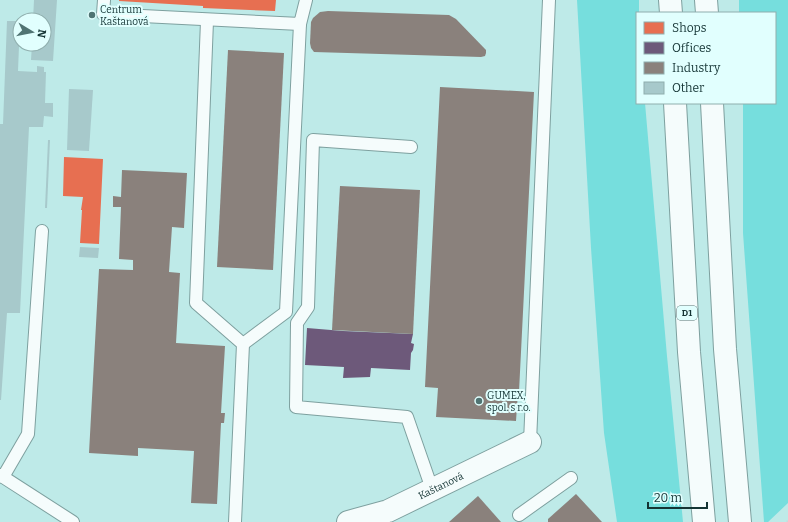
<svg xmlns="http://www.w3.org/2000/svg" width="788" height="522" viewBox="0 0 788 522" font-family="Bitter,serif">
	<style>
		.forest { fill: #76dedd }
		.shops { fill: #e76f51 }
		.offices { fill: #6d597a }
		.industry { fill: #8a817c }
		.building { fill: #a7c9cb }
		.lines { fill: none; stroke-linecap: round; stroke-linejoin: round }
		.service-casing { stroke: #7ea09f; stroke-width: 14 }
		.minor-casing { stroke: #7ea09f; stroke-width: 24 }
		.motorway-casing { stroke: #7ea09f; stroke-width: 24 }
		.path { stroke: #ccd9d9; stroke-width: 2.5; stroke-dasharray: 3 3; stroke-linecap: butt }
		.service { stroke: #f5fcfc; stroke-width: 12 }
		.minor { stroke: #f5fcfc; stroke-width: 22 }
		.motorway { stroke: #f5fcfc; stroke-width: 22 }
		.poi-dot { fill: #507473; stroke: #e1fffe; stroke-width: 1.5 }
		.labels { text-anchor: middle; stroke-width: 4; stroke-linejoin: round; paint-order: stroke }
		.shield { fill: #e1fffe; stroke: #527171; stroke-width: 1 }
		.shield-label { font-size: 9px; font-weight: bold; fill: #143434 }
		.poi-label { font-size: 10px; fill: #143434; stroke: #e1fffe; text-anchor: start }
		.street-label { font-size: 10px; fill: #143434; stroke: #e1fffe }
	</style>
	<rect width="100%" height="100%" fill="#beeae8"/>
	<g class="forest">
		<path d="M577 0H639V13H637V103H645L667 356 683 522H617L604 433 591 248Z"/>
		<path d="M739 0H788V503L768 522H764L743 233V103H775V13H739Z"/>
	</g>
	<g class="shops">
		<path d="M119 0H276L275 11 203 8V6L119 1Z"/>
		<path d="M64 157 103 159 99 244 80 243 82 210H81L83 197 63 196Z"/>
	</g>
	<path class="offices" d="M307 328 343 331 413 334 411 343 414 344 413 350 411 353 410 370 371 368 370 377 343 378 344 367 305 365Z"/>
	<g class="industry">
		<path d="M328 11 449 15 456 19 486 50V53L485 56 481 57 314 52 311 48 310 43 311 22 313 18 320 12Z"/>
		<path d="M228 50 284 53 273 270 217 267Z"/>
		<path d="M440 87 534 92 519 392H518L516 421 436 417 438 388 425 387Z"/>
		<path d="M122 170 187 173 184 228 172 227 169 272 180 273 176 343 225 346 221 413H225L224 423H221L217 504 191 503 194 451 138 448V456L89 453 99 269 133 270V260L119 259 121 207H113V196L121 197Z"/>
		<path d="M340 186 420 190 413 334 332 330Z"/>
		<path d="M576 494 602 522H548V519Z"/>
		<path d="M478 496 501 522H449Z"/>
	</g>
	<g class="building">
		<path d="M34 0H57L53 61 31 60 32 44H44V20H33Z"/>
		<path d="M7 21H20L18 71 37 72V66L44 67V72H46L45 103H53V117L44 116 43 127H29L20 313H7L1 400H0V124H3Z"/>
		<path d="M69 89 93 90 89 151 67 150Z"/>
		<path d="M48 140H50L47 208H45Z"/>
		<path d="M80 247 99 248 98 258 79 257Z"/>
	</g>
	<g class="lines">
		<g class="service-casing">
			<g id="service">
				<path d="M104 0 103 14 300 24 306 0"/>
				<path d="M207 21 196 303 243 344 235 522"/>
				<path d="M411 147 313 140 308 307 297 323 296 407 407 417 432 489"/>
				<path d="M243 344 286 312 300 24"/>
				<path d="M530 442 549 0"/>
				<path d="M0 475 73 522"/>
				<path d="M3 477 28 434 42 231"/>
				<path d="M519 515 571 478"/>
			</g>
		</g>
		<g class="minor-casing">
			<g id="minor">
				<path id="s1" d="M348 522 388 511 530 442"/>
			</g>
		</g>
		<g class="motorway-casing">
			<g id="motorway">
				<path d="M670 0 671 13"/>
				<path d="M706 0 707 13"/>
				<path d="M675 103 689 352 704 522"/>
				<path d="M712 103 725 349 740 522"/>
			</g>
		</g>
		<path class="path" d="M787 522 788 521"/>
		<use href="#service" class="service"/>
		<use href="#minor" class="minor"/>
		<use href="#motorway" class="motorway"/>
	</g>
	<g class="poi-dot">
		<circle cx="92" cy="15" r="4"/>
		<circle cx="479" cy="401" r="4"/>
	</g>
	<g class="labels">
		<rect class="shield" x="677" y="306" width="20" height="14" rx="3"/>
		<g class="shield-label">
			<text x="687" y="316">D1</text>
		</g>
		<g class="poi-label">
			<text x="100" y="13">Centrum<tspan x="100" dy="12">Kaštanová</tspan></text>
			<text x="487" y="399">GUMEX,<tspan x="487" dy="12">spol. s r.o.</tspan></text>
		</g>
		<g class="street-label">
			<text dy="4" stroke="none"><textPath href="#s1" startOffset="100">Kaštanová</textPath></text>
		</g>
	</g>
	<rect x="636" y="12" width="140" height="92" fill="#e1fffe" stroke="#8faead"/>
	<rect x="644" y="22" width="20" height="12" fill="#e76f51" stroke="#8faead"/>
	<text x="672" y="32" font-size="12" fill="#143434">Shops</text>
	<rect x="644" y="42" width="20" height="12" fill="#6d597a" stroke="#8faead"/>
	<text x="672" y="52" font-size="12" fill="#143434">Offices</text>
	<rect x="644" y="62" width="20" height="12" fill="#8a817c" stroke="#8faead"/>
	<text x="672" y="72" font-size="12" fill="#143434">Industry</text>
	<rect x="644" y="82" width="20" height="12" fill="#a7c9cb" stroke="#8faead"/>
	<text x="672" y="92" font-size="12" fill="#143434">Other</text>
	<g transform="translate(32 32) rotate(100)"><circle r="19" fill="#e1fffe" stroke="#8faead"/>
	<path d="M0-3L7 15L0 10L-7 15Z" fill="#507473"/>
	<text y="-6" font-size="11" font-weight="bold" text-anchor="middle" fill="#143434">N</text>
	</g>
	<path d="M648 502v6h59v-6" fill="none" stroke="#143434" stroke-width="2"/>
	<text x="654" y="502" font-size="12" fill="#143434" stroke="#e1fffe" stroke-width="3" paint-order="stroke">20 m</text>
</svg>
